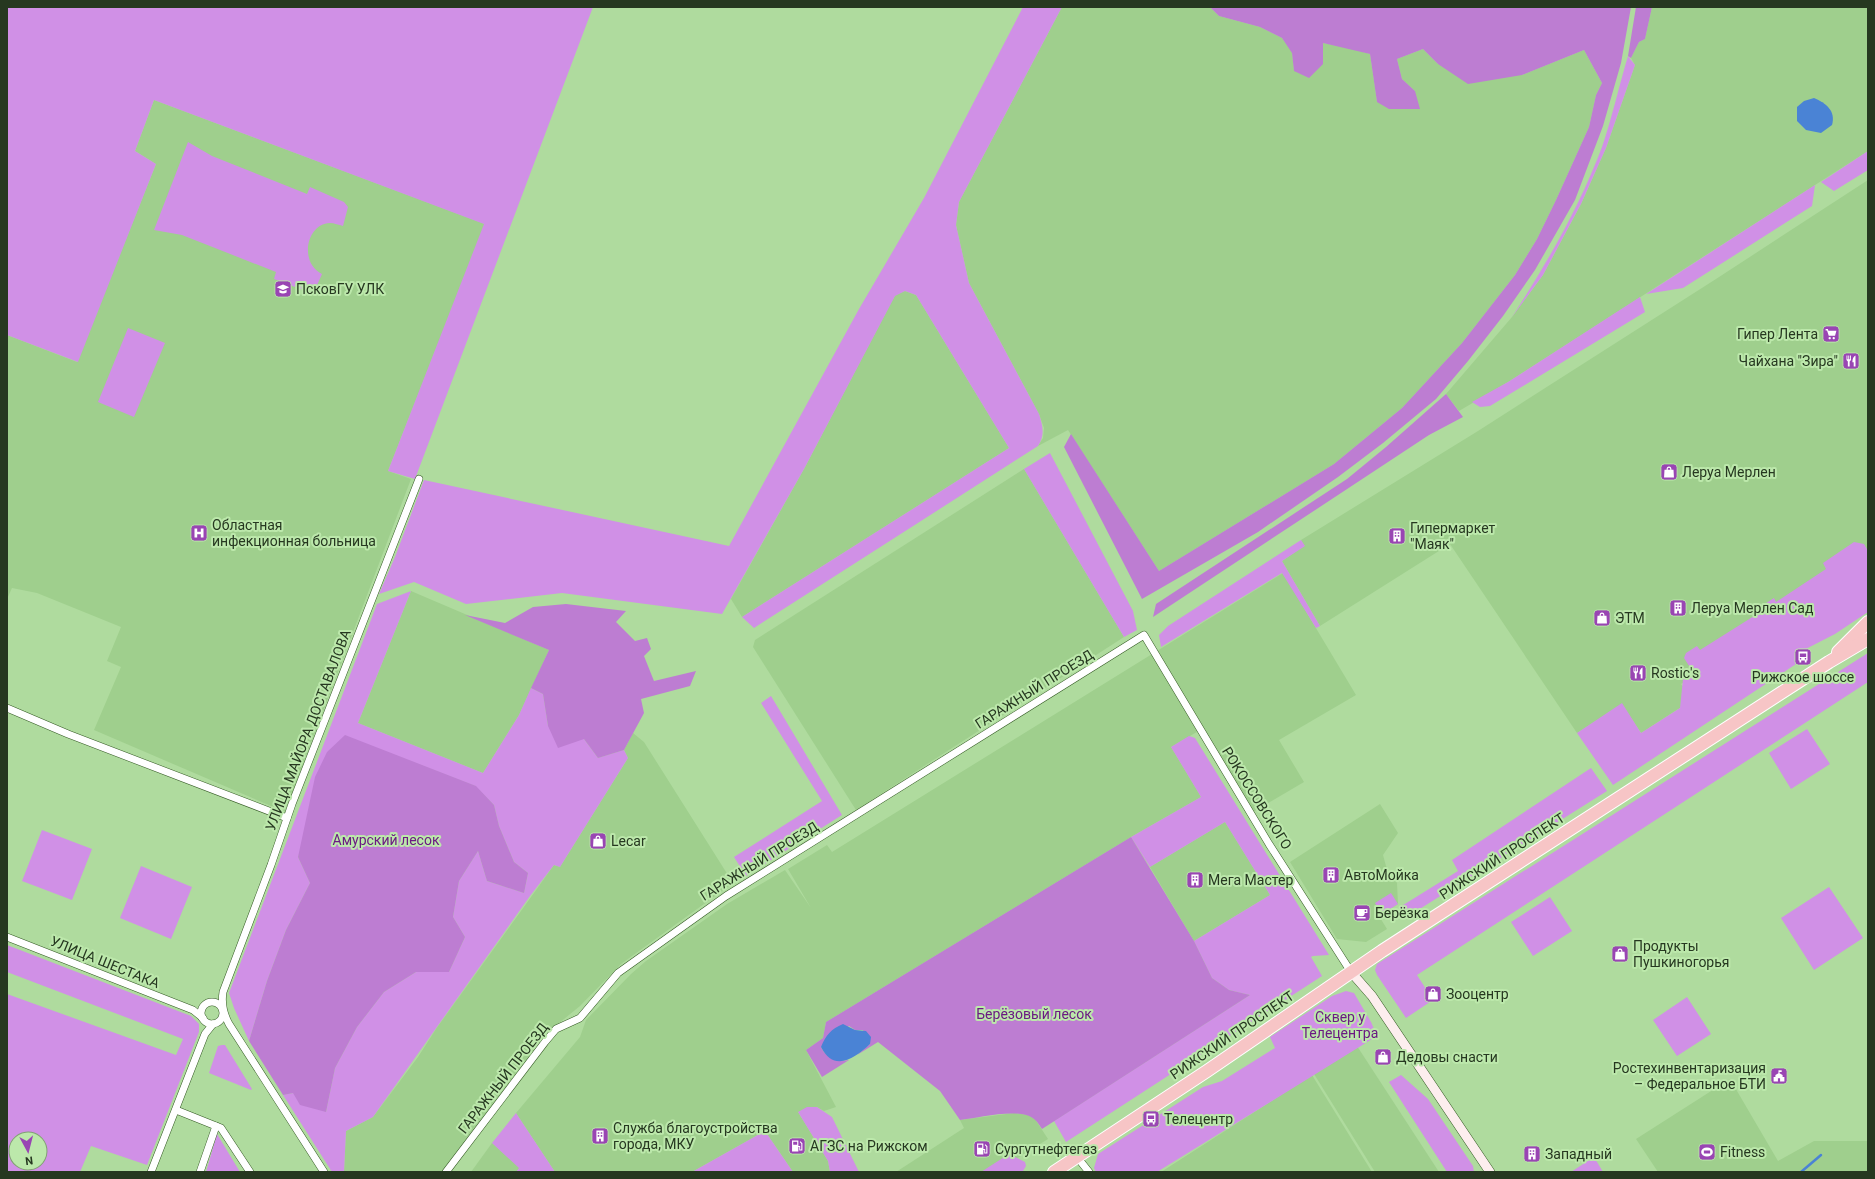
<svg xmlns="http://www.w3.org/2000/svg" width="1875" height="1179" viewBox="0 0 1875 1179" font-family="Roboto,sans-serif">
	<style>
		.built { fill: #9fcf8d }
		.green { fill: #d090e6; fill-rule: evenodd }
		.forest { fill: #bd7dd2 }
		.water { fill: #4a83d5 }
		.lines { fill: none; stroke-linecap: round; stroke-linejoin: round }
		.stream { stroke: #4a83d5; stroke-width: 2.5 }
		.street-casing { stroke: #355b25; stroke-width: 8 }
		.secondary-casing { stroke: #355b25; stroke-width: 10 }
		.highway-casing { stroke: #fff; stroke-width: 14 }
		.street { stroke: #fff; stroke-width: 7 }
		.secondary { stroke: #fdeeee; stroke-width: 9 }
		.highway { stroke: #f7c5c6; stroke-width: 12 }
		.labels { text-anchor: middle; stroke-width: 4; stroke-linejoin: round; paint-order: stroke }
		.poi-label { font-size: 14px; fill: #263820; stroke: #bce8ab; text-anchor: start }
		.street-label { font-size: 14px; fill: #263820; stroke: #bce8ab }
		.park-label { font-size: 14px; fill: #6b1a82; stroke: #bce8ab }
	</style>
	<rect width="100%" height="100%" fill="#afdb9e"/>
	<g class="built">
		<path d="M1062 7H1210L1219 16 1260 27 1282 38 1292 52 1294 71 1323 43 1349 48 1370 54 1377 102 1415 91 1402 79 1397 59 1423 49 1438 64 1522 75 1584 50 1602 83 1596 95 1589 127 1556 200 1537 239 1515 275 1462 343 1402 408 1334 464 1159 571 1068 430 1038 446 1043 438 1044 428 1039 414 969 283 956 225 959 202Z"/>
		<path d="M1652 7H1868V151L1508 382 1459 411 1446 394 1512 317 1543 275 1581 204 1606 148 1635 65 1631 58 1639 42 1645 39Z"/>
		<path d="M154 100 485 224 388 471 411 479 285 812 94 730 121 667 107 661 121 627 37 593 12 588 7 599V335L77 362 156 164 135 151Z"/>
		<path d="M1868 180V567L1681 684 1692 700 1641 733 1622 704 1577 733 1450 544 1320 626 1282 561 1304 546 1301 540 1478 431 1716 279Z"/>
		<path d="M905 291 916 295 1009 448 742 617 731 599 804 469 895 295Z"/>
		<path d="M1024 469 1124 637 856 810 753 647 755 640Z"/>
		<path d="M1283 573 1356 695 1279 740 1304 782 1253 812 1202 729 1171 747 1201 797 1131 837 826 1022 823 1038 806 1050 836 1107 824 1111 817 1107 798 1112 828 1161 830 1172H793L765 1131 692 1172H555L516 1113 580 1037 586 1020 631 974 646 961 727 904 785 870 811 908 788 869 827 845 832 852Z"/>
		<path d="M411 591 549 650 519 715 483 773 358 723Z"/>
		<path d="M633 733 644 742 733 883 621 964 580 1006 553 1028 495 1100 441 1172H344L346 1131 373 1117 418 1057 436 1029 554 865 560 867 628 758 624 750Z"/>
		<path d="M1380 804 1398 833 1383 855 1386 866 1397 883 1398 904 1379 916 1387 929 1366 942 1337 939 1290 862Z"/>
		<path d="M1225 822 1270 895 1194 941 1150 867Z"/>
		<path d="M1357 1046 1439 1172H1375L1314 1074Z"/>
		<path d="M1312 1075 1372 1172H1161Z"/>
		<path d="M1730 1079 1778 1161 1814 1141H1868V1172H1658L1636 1139Z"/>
		<path d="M1014 1113 1028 1115 1035 1119 1048 1139 995 1172H896L964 1128 960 1120Z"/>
		<path d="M492 1143 520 1168 516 1172H471Z"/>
	</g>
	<g class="green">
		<path d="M7 7H593L415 479 388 471 484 224 154 100 135 151 156 164 78 362 7 335Z"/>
		<path d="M1023 7H1062L959 202 956 225 969 283 1039 414C1043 427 1045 435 1038 446L754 628 742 617 1009 448 916 295 905 291 895 296 804 469 722 614 562 593 466 604 414 582 379 594 395 557 424 480 729 546 859 309 924 198Z"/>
		<path d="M1628 56 1635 65 1606 148 1581 204 1543 275 1512 317C1547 263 1579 208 1602 147 1612 118 1619 86 1628 56Z"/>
		<path d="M188 142 212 156 307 194 310 187 344 202 348 207 343 226C339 225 334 223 330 223 306 224 299 263 322 274L314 292 311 293 274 279 276 272 182 235 154 230Z"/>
		<path d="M1868 151V170L1834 191 1821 182Z"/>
		<path d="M1815 185 1812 206 1683 288 1646 294Z"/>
		<path d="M1640 297 1645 312 1490 406 1480 407 1472 402 1508 382Z"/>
		<path d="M128 328 165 343 134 417 98 402Z"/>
		<path d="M1050 453 1133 611 1137 630 1124 637 1024 469Z"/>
		<path d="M1301 540 1305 546 1282 561 1320 626 1316 628 1282 573 1161 647 1159 635 1168 626Z"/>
		<path d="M1854 542 1864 544 1868 551V612L1835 634 1796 654V664L1613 785 1577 733 1622 703 1641 733 1680 708 1683 679 1693 672 1684 658 1686 653 1697 646 1700 650 1762 611 1760 607 1774 598 1776 602 1826 569 1823 563Z"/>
		<path d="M411 591 358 723 483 773 519 715 531 688 543 694 548 726 584 739 598 758 624 750 628 758 560 867 554 865 530 896 373 1117 346 1131 344 1172H332L283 1095 293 1093 326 1112 335 1068 357 1027 384 992 416 972H449L465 937 453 917 459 881 478 851 487 881 524 893 528 873 514 862 499 826 494 805 475 786 345 736 298 857 310 883 286 930 267 981 249 1041 234 1008 229 993 377 604Z"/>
		<path d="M1868 653V682L1417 975 1433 1000 1406 1018 1377 975 1375 970 1377 964Z"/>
		<path d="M771 696 842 815 746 876 734 857 822 801 761 703Z"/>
		<path d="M1807 729 1830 764 1791 789 1769 753Z"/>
		<path d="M1189 736 1195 738 1329 955 1313 956 1311 957 1322 976 1066 1142 1054 1121 1250 995 1229 990 1212 978 1194 941 1270 895 1225 822 1150 867 1131 837 1201 797 1171 747Z"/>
		<path d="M1591 768 1607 791 1407 917 1400 907 1458 871 1452 860Z"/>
		<path d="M42 830 92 849 72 900 22 881Z"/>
		<path d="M141 866 192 887 171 939 120 918Z"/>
		<path d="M1829 887 1863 938 1814 970 1781 918Z"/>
		<path d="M1391 893 1398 904 1382 914 1375 903Z"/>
		<path d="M1550 897 1572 931 1533 956 1511 922Z"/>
		<path d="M7 945 191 1016 199 1024V1032L147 1165 91 1146 80 1172H7V994L176 1055 183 1039 7 972ZM16 1139H40V1163H16Z"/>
		<path d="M1346 991 1354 993 1371 1022 1377 1036 1157 1172H1096L1094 1168 1098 1154 1203 1087 1222 1081 1275 1048 1270 1037 1332 996Z"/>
		<path d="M1687 997 1711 1034 1677 1056 1653 1020Z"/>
		<path d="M222 1045H225L252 1089 251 1090 209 1073 218 1046Z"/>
		<path d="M1401 1075 1428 1099 1473 1166 1474 1172H1447L1389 1082Z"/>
		<path d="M807 1107H817L832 1117 859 1172H830L828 1161 798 1112Z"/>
		<path d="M516 1113 555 1172H516L519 1168 492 1143Z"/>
		<path d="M765 1131 793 1172H692Z"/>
		<path d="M217 1134 240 1172H206Z"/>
		<path d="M1009 1154 1025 1162 1026 1166 1023 1171 981 1172Z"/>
		<path d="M1594 1157 1603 1172H1571Z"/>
	</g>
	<g class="forest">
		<path d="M1210 7H1631L1621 63 1603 126 1575 200 1535 270 1503 316 1468 361 1436 399 1383 443 1338 477 1258 532 1142 599 1064 447 1071 434 1159 571 1334 464 1402 408 1462 343 1515 275 1537 239 1556 200 1589 127 1596 95 1602 83 1584 50 1522 75 1468 84 1438 64 1423 49 1397 59 1402 79 1415 91 1420 109H1389L1377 102 1370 54 1323 43V64L1309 78 1294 71 1292 53 1282 38 1260 27 1219 16Z"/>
		<path d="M1636 7H1652L1645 39 1639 42 1631 58 1628 56Z"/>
		<path d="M1446 394 1463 417 1429 435 1153 617 1156 604 1347 479 1386 447Z"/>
		<path d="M566 604 626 611 616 622 635 641 647 638 651 649 644 656 654 681 696 671 690 686 641 699 644 713 624 750 598 758 584 739 558 748 548 726 543 694 531 688 549 650 465 615 505 623 533 607Z"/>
		<path d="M345 735 476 786 494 805 499 826 514 862 528 873 524 893 487 881 478 851 459 881 453 917 465 937 449 972H416L384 992 357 1027 335 1068 326 1112 300 1105 293 1093 283 1095 249 1041 267 981 286 930 310 883 298 857 315 777 327 752Z"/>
		<path d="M1131 837 1194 941 1212 978 1229 990 1250 995 1042 1129C1040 1126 1037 1121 1034 1119 1020 1107 978 1118 960 1120L940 1091 878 1042 857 1055 870 1044 863 1030H855L849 1026 821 1047C827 1059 836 1062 849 1060L822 1077 806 1050 823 1038 826 1022Z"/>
	</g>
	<g class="water">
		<path d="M1814 98C1826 103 1836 111 1832 125L1821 133 1806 130 1797 121V107L1804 101Z"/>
		<path d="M843 1024 855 1030 866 1031 871 1037 870 1044C855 1058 834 1073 821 1047 826 1035 831 1029 843 1024Z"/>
	</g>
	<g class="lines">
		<path class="stream" d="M1801 1172 1821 1155"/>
		<g class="street-casing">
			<g id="street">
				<path d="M7 708 68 734 287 818"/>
				<path d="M7 937 193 1010 203 1018"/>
				<circle cx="212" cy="1013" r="11"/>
				<path d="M176 1110 221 1128 250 1172"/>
				<path d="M1077 1157 1089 1172"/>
				<path d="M151 1172 205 1034 213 1024"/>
				<path d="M200 1172 216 1126"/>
				<path d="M324 1172 229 1024C223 1013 221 1004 223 992L271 865 292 804 419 479"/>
				<path d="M446 1172 545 1042 556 1029 580 1018 618 973 726 896 1144 635 1269 844 1351 972"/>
			</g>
		</g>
		<g class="secondary-casing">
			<path id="secondary" d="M1351 972 1372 996 1490 1172"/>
		</g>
		<g class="highway-casing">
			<g id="highway">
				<path d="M1838 652 1868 622"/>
				<path d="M1054 1172 1207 1071 1382 951 1829 662 1868 639"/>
			</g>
		</g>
		<use href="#street" class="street"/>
		<use href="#secondary" class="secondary"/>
		<use href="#highway" class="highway"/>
	</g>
	<defs>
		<g id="university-square" transform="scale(0.9)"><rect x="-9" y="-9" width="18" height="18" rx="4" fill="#9945b3" stroke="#bce8ab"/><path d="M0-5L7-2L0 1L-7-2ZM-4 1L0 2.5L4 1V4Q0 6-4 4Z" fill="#fff"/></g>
		<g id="supermarket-square" transform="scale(0.9)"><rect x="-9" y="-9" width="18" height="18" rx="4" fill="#9945b3" stroke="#bce8ab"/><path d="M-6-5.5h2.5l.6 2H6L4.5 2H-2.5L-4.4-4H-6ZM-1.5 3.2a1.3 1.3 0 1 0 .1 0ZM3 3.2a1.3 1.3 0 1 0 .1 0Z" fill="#fff"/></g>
		<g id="restaurant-square" transform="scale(0.9)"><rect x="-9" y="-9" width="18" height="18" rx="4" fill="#9945b3" stroke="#bce8ab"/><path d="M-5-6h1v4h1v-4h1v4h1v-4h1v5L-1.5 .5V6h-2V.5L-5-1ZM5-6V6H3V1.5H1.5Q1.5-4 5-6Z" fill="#fff"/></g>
		<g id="shop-square" transform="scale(0.9)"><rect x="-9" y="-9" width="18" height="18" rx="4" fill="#9945b3" stroke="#bce8ab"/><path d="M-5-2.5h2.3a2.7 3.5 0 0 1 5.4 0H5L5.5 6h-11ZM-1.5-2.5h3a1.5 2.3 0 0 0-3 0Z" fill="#fff"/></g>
		<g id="hospital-square" transform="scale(0.9)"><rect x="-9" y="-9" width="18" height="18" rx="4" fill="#9945b3" stroke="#bce8ab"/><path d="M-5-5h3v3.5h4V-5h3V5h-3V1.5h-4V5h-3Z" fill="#fff"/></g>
		<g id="building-square" transform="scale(0.9)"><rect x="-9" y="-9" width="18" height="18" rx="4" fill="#9945b3" stroke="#bce8ab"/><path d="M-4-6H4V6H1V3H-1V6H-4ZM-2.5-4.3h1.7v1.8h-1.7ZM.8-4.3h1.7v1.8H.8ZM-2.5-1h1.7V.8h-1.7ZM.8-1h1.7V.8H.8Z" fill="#fff"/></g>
		<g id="bus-square" transform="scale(0.9)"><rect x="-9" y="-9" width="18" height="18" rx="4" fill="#9945b3" stroke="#bce8ab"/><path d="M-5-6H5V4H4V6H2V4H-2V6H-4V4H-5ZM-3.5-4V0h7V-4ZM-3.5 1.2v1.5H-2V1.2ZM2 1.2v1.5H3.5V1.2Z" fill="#fff"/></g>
		<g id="cafe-square" transform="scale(0.9)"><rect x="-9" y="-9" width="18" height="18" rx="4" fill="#9945b3" stroke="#bce8ab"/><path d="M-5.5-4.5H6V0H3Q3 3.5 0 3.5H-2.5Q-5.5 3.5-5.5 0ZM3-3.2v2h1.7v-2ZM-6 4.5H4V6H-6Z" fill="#fff"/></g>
		<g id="civic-square" transform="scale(0.9)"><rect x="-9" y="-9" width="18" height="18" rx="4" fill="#9945b3" stroke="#bce8ab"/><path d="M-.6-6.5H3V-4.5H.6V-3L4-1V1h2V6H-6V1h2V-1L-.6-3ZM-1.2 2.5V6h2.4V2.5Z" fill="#fff"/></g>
		<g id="fuel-square" transform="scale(0.9)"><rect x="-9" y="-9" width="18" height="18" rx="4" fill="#9945b3" stroke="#bce8ab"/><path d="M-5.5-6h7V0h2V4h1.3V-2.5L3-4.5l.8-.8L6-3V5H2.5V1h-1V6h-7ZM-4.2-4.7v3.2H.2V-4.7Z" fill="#fff"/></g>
		<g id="stadium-square" transform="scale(0.9)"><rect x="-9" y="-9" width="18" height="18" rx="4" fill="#9945b3" stroke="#bce8ab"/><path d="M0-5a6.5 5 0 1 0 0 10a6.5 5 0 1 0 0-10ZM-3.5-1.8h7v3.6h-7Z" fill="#fff"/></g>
	</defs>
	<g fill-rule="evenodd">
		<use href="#university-square" x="283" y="289"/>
		<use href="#supermarket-square" x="1831" y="334"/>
		<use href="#restaurant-square" x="1851" y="361"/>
		<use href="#shop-square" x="1669" y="472"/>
		<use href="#hospital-square" x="199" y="533"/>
		<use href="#building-square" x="1397" y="536"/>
		<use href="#building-square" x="1678" y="608"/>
		<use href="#shop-square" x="1602" y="618"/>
		<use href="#bus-square" x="1803" y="657"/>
		<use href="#restaurant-square" x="1638" y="673"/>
		<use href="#shop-square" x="598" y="841"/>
		<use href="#building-square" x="1331" y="875"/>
		<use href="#building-square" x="1195" y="880"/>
		<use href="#cafe-square" x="1362" y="913"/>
		<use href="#shop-square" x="1620" y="954"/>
		<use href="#shop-square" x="1433" y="994"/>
		<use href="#shop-square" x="1383" y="1057"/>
		<use href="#civic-square" x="1779" y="1076"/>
		<use href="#bus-square" x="1151" y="1119"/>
		<use href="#building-square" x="600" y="1136"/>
		<use href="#fuel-square" x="797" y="1146"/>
		<use href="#fuel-square" x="982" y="1149"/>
		<use href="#stadium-square" x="1707" y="1152"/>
		<use href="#building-square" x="1532" y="1154"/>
	</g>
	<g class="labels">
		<g class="poi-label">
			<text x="296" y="294">ПсковГУ УЛК</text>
			<text x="1818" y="339" text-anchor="end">Гипер Лента</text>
			<text x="1838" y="366" text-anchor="end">Чайхана "Зира"</text>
			<text x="1682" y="477">Леруа Мерлен</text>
			<text x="212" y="530">Областная<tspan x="212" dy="16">инфекционная больница</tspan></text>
			<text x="1410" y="533">Гипермаркет<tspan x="1410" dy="16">"Маяк"</tspan></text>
			<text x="1691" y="613">Леруа Мерлен Сад</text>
			<text x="1615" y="623">ЭТМ</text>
			<text x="1651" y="678">Rostic's</text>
			<text x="1803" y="682" text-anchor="middle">Рижское шоссе</text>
			<text x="611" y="846">Lecar</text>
			<text x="1344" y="880">АвтоМойка</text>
			<text x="1208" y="885">Мега Мастер</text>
			<text x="1375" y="918">Берёзка</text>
			<text x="1633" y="951">Продукты<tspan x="1633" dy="16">Пушкиногорья</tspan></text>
			<text x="1446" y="999">Зооцентр</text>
			<text x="1396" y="1062">Дедовы снасти</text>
			<text x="1766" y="1073" text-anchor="end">Ростехинвентаризация<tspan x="1766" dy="16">– Федеральное БТИ</tspan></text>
			<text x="1164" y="1124">Телецентр</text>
			<text x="613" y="1133">Служба благоустройства<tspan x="613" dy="16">города, МКУ</tspan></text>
			<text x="810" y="1151">АГЗС на Рижском</text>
			<text x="995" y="1154">Сургутнефтегаз</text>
			<text x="1720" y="1157">Fitness</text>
			<text x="1545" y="1159">Западный</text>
		</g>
		<g class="street-label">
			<text transform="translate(1034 689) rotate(-32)" y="5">ГАРАЖНЫЙ ПРОЕЗД</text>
			<text transform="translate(308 730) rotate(-69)" y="5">УЛИЦА МАЙОРА ДОСТАВАЛОВА</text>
			<text transform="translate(1257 798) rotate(58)" y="5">РОКОССОВСКОГО</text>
			<text transform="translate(1502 856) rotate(-33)" y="5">РИЖСКИЙ ПРОСПЕКТ</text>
			<text transform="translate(759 861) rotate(-32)" y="5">ГАРАЖНЫЙ ПРОЕЗД</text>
			<text transform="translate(105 962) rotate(22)" y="5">УЛИЦА ШЕСТАКА</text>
			<text transform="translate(1232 1035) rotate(-34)" y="5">РИЖСКИЙ ПРОСПЕКТ</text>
			<text transform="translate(503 1078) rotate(-52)" y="5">ГАРАЖНЫЙ ПРОЕЗД</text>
		</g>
		<g class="park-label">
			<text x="386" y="845">Амурский лесок</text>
			<text x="1034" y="1019">Берёзовый лесок</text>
			<text x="1340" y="1022">Сквер у<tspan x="1340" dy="16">Телецентра</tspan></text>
		</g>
	</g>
	<rect width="1875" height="1179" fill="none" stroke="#263820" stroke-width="16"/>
	<g transform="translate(28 1151) rotate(173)"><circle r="19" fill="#bce8ab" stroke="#80a273"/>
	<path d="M0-3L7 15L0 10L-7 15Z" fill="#9945b3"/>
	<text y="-6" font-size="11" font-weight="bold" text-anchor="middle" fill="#263820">N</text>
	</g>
</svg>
